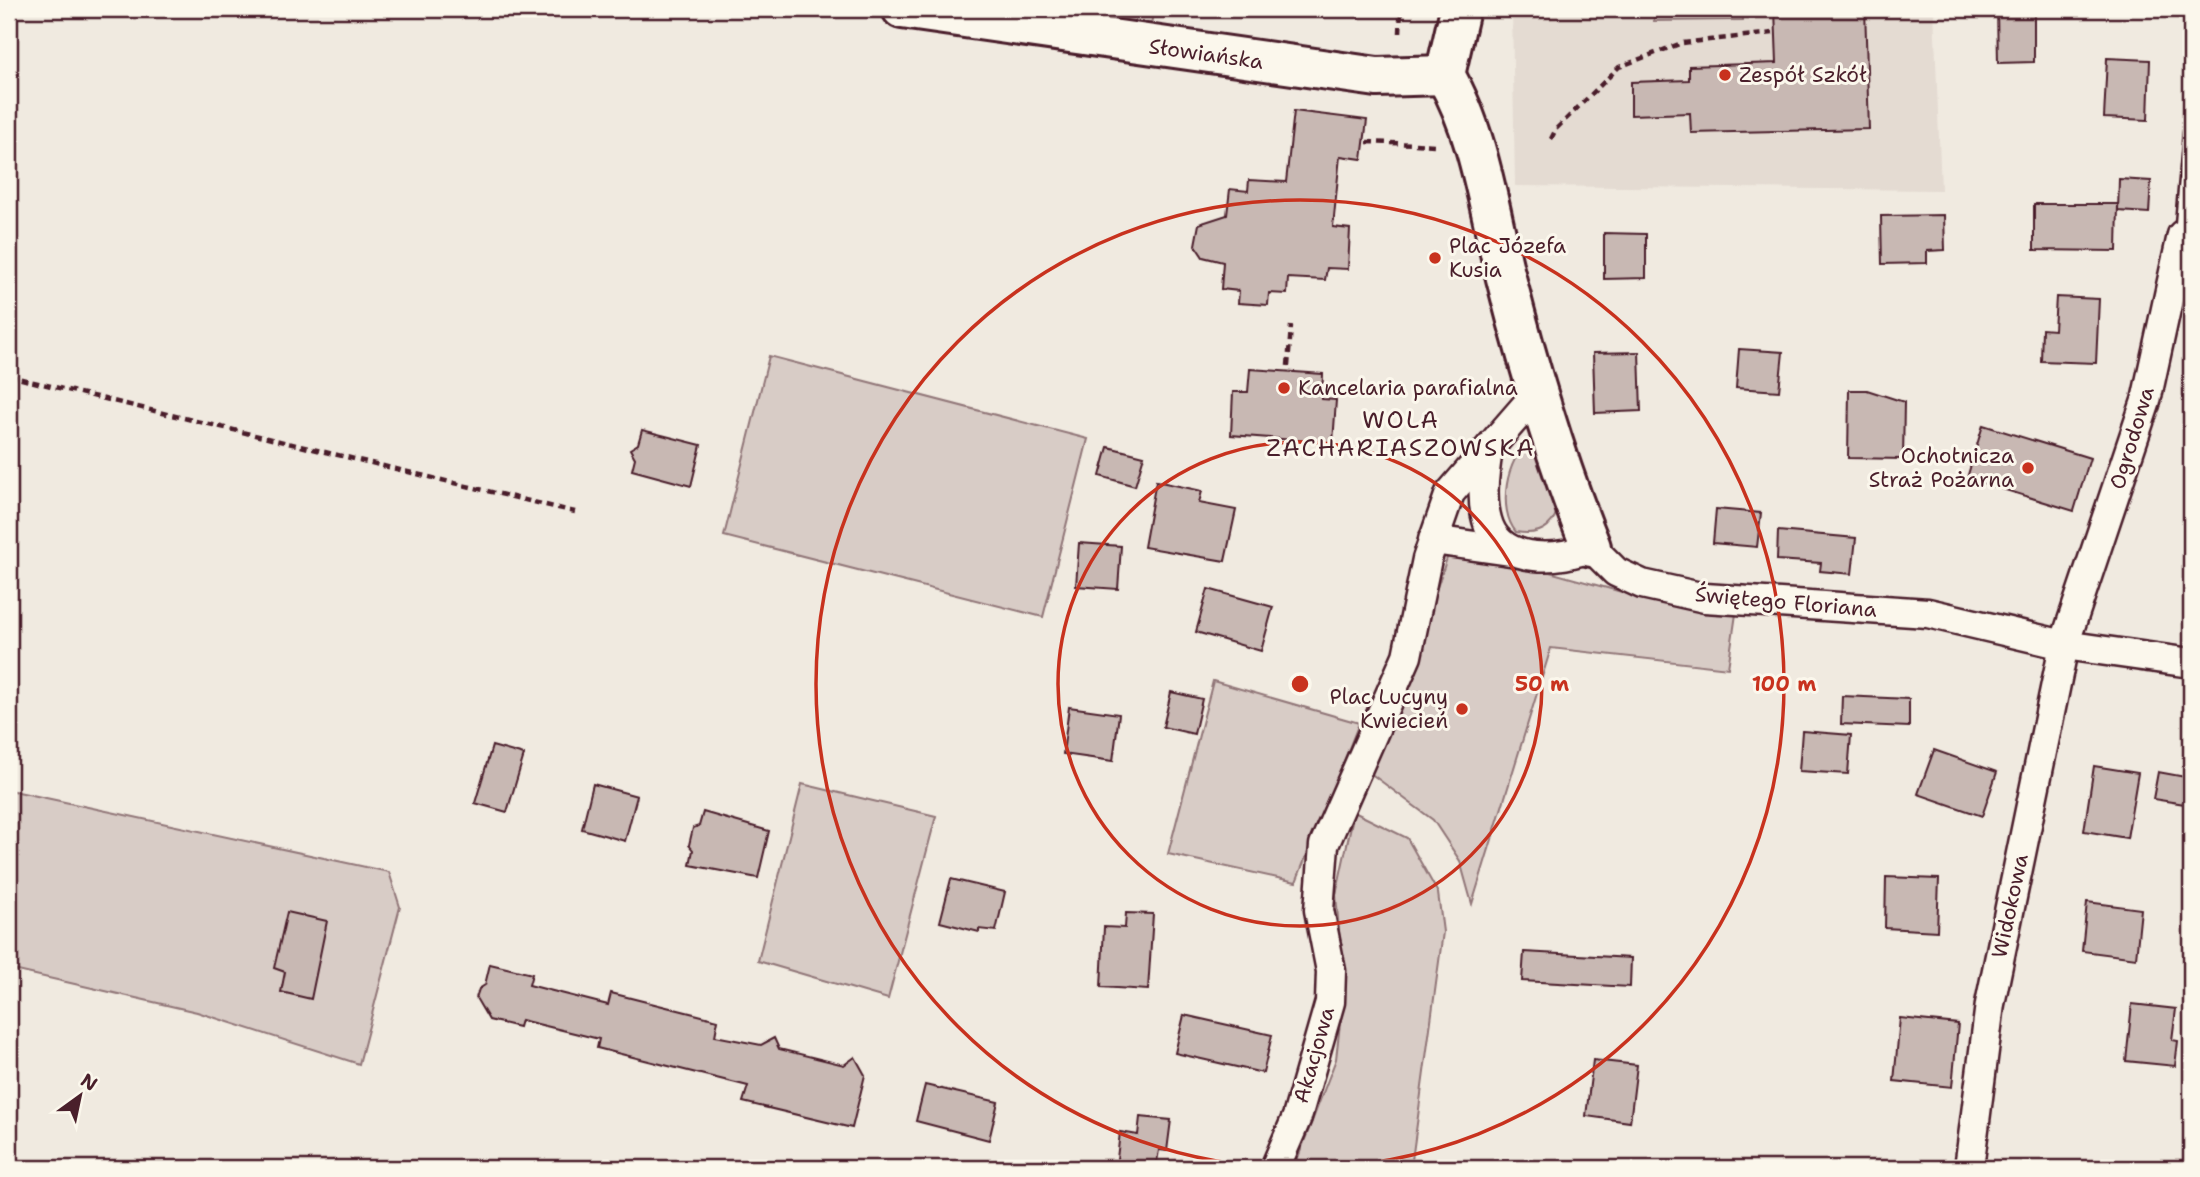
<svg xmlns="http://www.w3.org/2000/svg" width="2200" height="1177" viewBox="0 0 2200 1177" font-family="'Shantell Sans',sans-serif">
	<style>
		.built { fill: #e4dbd2 }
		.green { fill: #d8ccc6; stroke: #917678; stroke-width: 2 }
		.building { fill: #c8b8b3; stroke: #4a1f2b; stroke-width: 2 }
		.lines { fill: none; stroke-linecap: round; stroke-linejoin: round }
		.lane-casing { stroke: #4a1f2b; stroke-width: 19 }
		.street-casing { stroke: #4a1f2b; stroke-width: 33 }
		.secondary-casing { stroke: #4a1f2b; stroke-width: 44 }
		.path { stroke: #4a1f2b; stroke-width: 4.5; stroke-dasharray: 7 5; stroke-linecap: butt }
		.lane { stroke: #fbf7ec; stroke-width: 14 }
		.street { stroke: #fbf7ec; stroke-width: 28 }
		.secondary { stroke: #fbf7ec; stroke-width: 38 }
		.ring { fill: none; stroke: #c8321e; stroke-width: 3.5 }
		.poi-dot { fill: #c8321e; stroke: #fbf7ec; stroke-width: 2.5 }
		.labels { text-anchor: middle; stroke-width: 6; stroke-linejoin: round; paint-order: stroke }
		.street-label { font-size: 21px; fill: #4a1f2b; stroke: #fbf7ec }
		.poi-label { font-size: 21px; fill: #4a1f2b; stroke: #fbf7ec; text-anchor: start }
		.quarter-label { font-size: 24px; letter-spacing: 2px; fill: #4a1f2b; stroke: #fbf7ec }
		.centre { fill: #c8321e; stroke: #fbf7ec; stroke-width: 3.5 }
		.ring-label { font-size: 21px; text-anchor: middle; font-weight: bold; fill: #c8321e; stroke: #fbf7ec; stroke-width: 6; stroke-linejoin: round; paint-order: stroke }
	</style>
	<rect width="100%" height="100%" fill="#f0eae0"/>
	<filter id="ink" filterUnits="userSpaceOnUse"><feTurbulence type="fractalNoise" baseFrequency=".0143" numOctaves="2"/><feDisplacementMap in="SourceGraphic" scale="14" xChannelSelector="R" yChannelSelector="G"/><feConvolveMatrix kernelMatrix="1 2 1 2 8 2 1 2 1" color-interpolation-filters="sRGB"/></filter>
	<g filter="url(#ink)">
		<path class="built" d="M1512 9H1934L1941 190 1515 186Z"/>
		<g class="green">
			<path d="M1041 9H1153L1151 27Z"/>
			<path d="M1653 9H1743V20L1654 21Z"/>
			<path d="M769 356 1088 439 1043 617 724 536Z"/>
			<path d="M1530 440 1538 443C1544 458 1555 479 1557 496 1560 524 1542 537 1516 532 1497 509 1506 459 1530 440Z"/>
			<path d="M1448 555 1513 562 1636 596 1736 614 1728 668 1551 648 1472 904 1460 861 1433 820 1366 770 1422 632Z"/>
			<path d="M1213 681 1359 723 1296 882 1168 854Z"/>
			<path d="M802 784 936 816 888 999 758 961Z"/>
			<path d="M9 790 389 872 400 907 359 1064 197 1012 9 969Z"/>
			<path d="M1354 812 1407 838 1438 893 1443 932 1411 1168H1294L1336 1059 1344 988 1336 895Z"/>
		</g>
		<g class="building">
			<path d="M1775 9H1865L1869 129 1691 133 1690 113 1631 115V82L1689 80V66L1777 63Z"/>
			<path d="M1997 9H2034V62L1998 63Z"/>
			<path d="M2107 58 2150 60 2148 120 2104 118Z"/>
			<path d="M1294 111 1367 120 1362 159 1340 156 1333 227 1350 229 1348 269 1327 268 1325 280 1288 278 1287 294 1269 293 1268 305 1238 303 1239 291 1221 289 1223 262 1203 257 1195 245 1199 224 1227 215 1230 189 1248 191 1249 180 1286 182Z"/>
			<path d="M2119 179 2151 181 2149 213 2118 211Z"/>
			<path d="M2034 204H2118L2117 251 2034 250Z"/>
			<path d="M1944 215 1945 250 1927 251V263L1882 264 1881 216Z"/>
			<path d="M1604 233 1646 234V278L1604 279Z"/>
			<path d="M2056 297 2099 299 2096 363 2041 361 2042 329 2054 330Z"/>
			<path d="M1739 349 1783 352 1779 391 1736 388Z"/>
			<path d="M1639 352 1641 411 1595 413 1593 353Z"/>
			<path d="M1250 369 1323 374 1322 399 1336 400 1333 443 1231 435 1233 392H1248Z"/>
			<path d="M1849 390H1867L1904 402 1903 459 1848 458Z"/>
			<path d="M1983 425 2090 458 2074 511 1967 478Z"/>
			<path d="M642 430 701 445 691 486 632 470 635 458 630 449 638 444Z"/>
			<path d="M1108 447 1144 456 1135 486 1100 476Z"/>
			<path d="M1156 481 1202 491 1199 503 1236 510 1225 561 1144 547Z"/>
			<path d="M1716 509 1761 513 1757 547 1713 543Z"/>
			<path d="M1778 531 1856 538 1852 574 1820 571 1821 563 1777 560Z"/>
			<path d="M1079 543 1121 546 1118 589 1076 586Z"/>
			<path d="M1208 589 1273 607 1261 651 1196 632Z"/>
			<path d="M1171 692 1202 699 1194 734 1163 727Z"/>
			<path d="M1842 696 1909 699V727L1841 724Z"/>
			<path d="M1069 707 1119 714 1113 761 1063 754Z"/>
			<path d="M1802 731 1851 735 1848 774 1799 771Z"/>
			<path d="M492 746 524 755 507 812 475 803Z"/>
			<path d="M1934 750 1997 772 1982 816 1918 794Z"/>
			<path d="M2094 766 2138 773 2127 838 2084 831Z"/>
			<path d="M2158 772 2191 778V805L2153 799Z"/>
			<path d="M593 784 637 796 625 841 582 829Z"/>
			<path d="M703 812 769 831 758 878 690 865 693 850 689 845 693 828 699 826Z"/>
			<path d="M1886 877 1939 879 1937 931 1885 928Z"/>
			<path d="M951 879 1005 892 996 931 979 929V932L940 922Z"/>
			<path d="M2087 902 2141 909 2136 958 2082 951Z"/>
			<path d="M287 912 327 921 311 999 281 992 285 972 274 968Z"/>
			<path d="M1126 913 1153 914 1148 990 1101 987 1104 927 1125 928Z"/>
			<path d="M1524 952 1631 958 1630 987 1522 981Z"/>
			<path d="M490 964 532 974 529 985 608 1005 611 993 718 1020 715 1036 761 1045 774 1038 779 1049 844 1065 855 1057 865 1075 852 1128 743 1102 748 1086 597 1048 599 1039 521 1020 519 1027 489 1020 476 998 479 989 485 985Z"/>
			<path d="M2132 1004 2176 1009 2172 1040 2178 1041 2175 1066 2126 1061Z"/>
			<path d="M1184 1015 1272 1035 1263 1073 1175 1053Z"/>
			<path d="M1900 1018 1958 1024 1952 1087 1894 1081Z"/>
			<path d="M1593 1060 1637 1065 1630 1122 1586 1116Z"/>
			<path d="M925 1085 998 1102 989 1140 916 1121Z"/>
			<path d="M1140 1117 1171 1120 1167 1151 1159 1150 1156 1168H1116L1120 1132 1138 1135Z"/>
		</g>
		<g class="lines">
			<g class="lane-casing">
				<path id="lane" d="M2182 235 2191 133"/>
			</g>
			<g class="street-casing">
				<g id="street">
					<path d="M1488 450C1484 475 1480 502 1489 526 1504 565 1562 560 1591 547L1616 572 1642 584 1705 598 1928 613 2064 645 2191 663"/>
					<path d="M1433 540 1517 552"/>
					<path d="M1275 1168 1297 1117 1330 1002 1331 971 1319 910 1324 845 1407 656 1427 559 1450 493 1537 393"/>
					<path d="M1969 1168 1990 1004 2064 645 2146 401 2182 235H2191"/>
				</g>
			</g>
			<g class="secondary-casing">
				<g id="secondary">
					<path d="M902 9 1377 77 1445 75"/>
					<path d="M1445 75C1480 135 1489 211 1506 278 1529 369 1556 460 1591 547"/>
					<path d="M1445 75 1460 9"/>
				</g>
			</g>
			<g class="path">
				<path d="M1400 33 1401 9"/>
				<path d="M1551 139 1556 129 1619 67 1682 43 1773 33"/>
				<path d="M1367 142 1436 145"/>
				<path d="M1288 366 1291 326"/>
				<path d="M9 376 575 512"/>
			</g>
			<use href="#lane" class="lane"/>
			<use href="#street" class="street"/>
			<use href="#secondary" class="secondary"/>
		</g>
	</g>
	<g class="ring">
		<circle cx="1300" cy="684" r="242"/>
		<circle cx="1300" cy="684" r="484"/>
	</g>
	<g class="poi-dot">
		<circle cx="1725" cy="75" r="7"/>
		<circle cx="1435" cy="258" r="7"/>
		<circle cx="1284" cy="388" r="7"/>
		<circle cx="2028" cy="468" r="7"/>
		<circle cx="1462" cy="709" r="7"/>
	</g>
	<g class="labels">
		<g class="street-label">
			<text transform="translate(1206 54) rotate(8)" y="7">Słowiańska</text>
			<text transform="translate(2132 438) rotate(-73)" y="7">Ogrodowa</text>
			<text transform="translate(1786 602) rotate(5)" y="7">Świętego Floriana</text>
			<text transform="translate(2010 906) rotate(-78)" y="7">Widokowa</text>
			<text transform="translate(1314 1055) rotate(-74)" y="7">Akacjowa</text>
		</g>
		<g class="poi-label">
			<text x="1739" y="82">Zespół Szkół</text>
			<text x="1449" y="253">Plac Józefa<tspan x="1449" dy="24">Kusia</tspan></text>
			<text x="1298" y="395">Kancelaria parafialna</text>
			<text x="2014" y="463" text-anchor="end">Ochotnicza<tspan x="2014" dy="24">Straż Pożarna</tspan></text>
			<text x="1448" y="704" text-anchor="end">Plac Lucyny<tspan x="1448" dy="24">Kwiecień</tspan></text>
		</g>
		<g class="quarter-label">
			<text x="1401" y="428">WOLA<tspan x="1401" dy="28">ZACHARIASZOWSKA</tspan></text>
		</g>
	</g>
	<circle cx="1300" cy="684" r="10" class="centre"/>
	<g class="ring-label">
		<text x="1542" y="691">50 m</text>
		<text x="1784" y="691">100 m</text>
	</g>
	<rect width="2200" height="1177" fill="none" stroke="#fbf7ec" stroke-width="35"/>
	<rect x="18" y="18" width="2165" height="1142" fill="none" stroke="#4a1f2b" stroke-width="2.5" filter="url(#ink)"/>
	<g transform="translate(80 1096) rotate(33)" stroke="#fbf7ec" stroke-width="5" paint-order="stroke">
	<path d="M0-5L12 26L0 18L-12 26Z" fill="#4a1f2b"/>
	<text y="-10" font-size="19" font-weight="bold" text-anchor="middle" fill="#4a1f2b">N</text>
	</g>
</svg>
